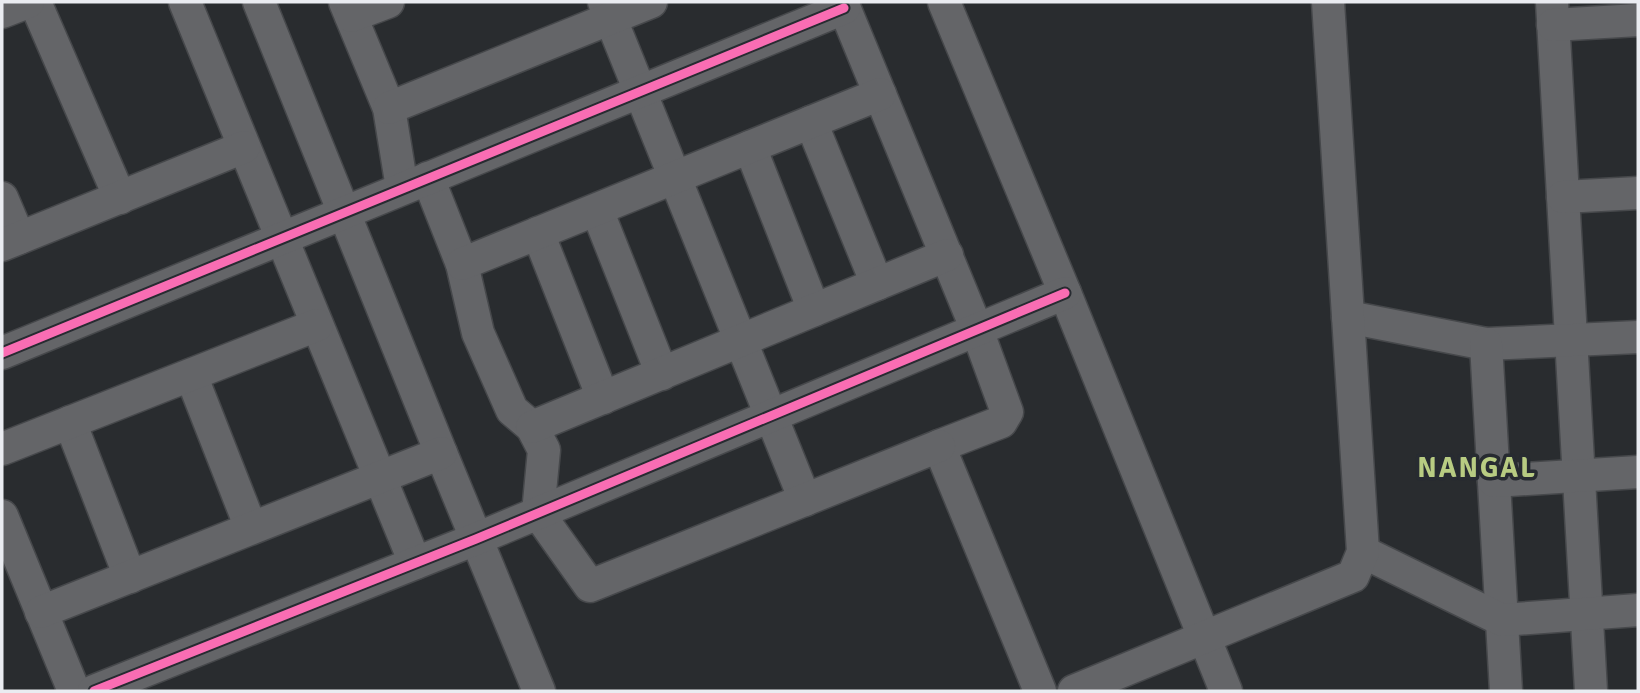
<svg xmlns="http://www.w3.org/2000/svg" width="1640" height="693" viewBox="0 0 1640 693" font-family="Signika,sans-serif">
	<style>
		.lines { fill: none; stroke-linecap: round; stroke-linejoin: round }
		.minor-casing { stroke: #46484b; stroke-width: 35 }
		.minor { stroke: #646568; stroke-width: 32 }
		.cycleway-casing { stroke: #272b31; stroke-width: 13 }
		.cycleway { stroke: #f96db3; stroke-width: 9 }
		.labels { text-anchor: middle; stroke-width: 7; stroke-linejoin: round; paint-order: stroke }
		.district-label { font-size: 28px; font-weight: bold; letter-spacing: 2px; fill: #b8cc82; stroke: #272b31 }
	</style>
	<rect width="100%" height="100%" fill="#292c2f"/>
	<g class="lines">
		<g class="minor-casing">
			<g id="minor">
				<path d="M35 2 120 198"/>
				<path d="M185 2 415 563"/>
				<path d="M259 2 441 453 539 691"/>
				<path d="M345 2 389 108 402 188"/>
				<path d="M604 2 805 500"/>
				<path d="M842 2 977 330 1007 412 1001 422 939 446 1040 691"/>
				<path d="M944 2 1065 293 1226 691"/>
				<path d="M1552 2 1591 691"/>
				<path d="M2 12 28 2"/>
				<path d="M351 16 388 2"/>
				<path d="M1553 25 1638 20"/>
				<path d="M389 108 651 2"/>
				<path d="M811 122 877 284"/>
				<path d="M750 147 814 310"/>
				<path d="M428 178 462 264 478 333 512 410 532 427 544 450 538 513 590 586 939 446"/>
				<path d="M1563 197 1638 193"/>
				<path d="M2 198 19 238"/>
				<path d="M597 210 662 374"/>
				<path d="M538 233 603 398"/>
				<path d="M2 245 244 147"/>
				<path d="M462 264 880 94"/>
				<path d="M1348 317 1486 344 1638 337"/>
				<path d="M1486 344 1506 691"/>
				<path d="M2 353 844 8"/>
				<path d="M191 375 251 528"/>
				<path d="M70 422 130 577"/>
				<path d="M532 427 947 255"/>
				<path d="M2 449 317 325"/>
				<path d="M1494 481 1638 472"/>
				<path d="M2 516 74 691"/>
				<path d="M1363 552 1502 620 1638 610"/>
				<path d="M41 612 441 453"/>
				<path d="M94 691 476 539 1065 293"/>
				<path d="M1074 691 1353 576 1363 552 1328 2"/>
			</g>
		</g>
		<use href="#minor" class="minor"/>
		<g class="cycleway-casing">
			<g id="cycleway">
				<path d="M2 353 844 8"/>
				<path d="M94 691 476 539 1065 293"/>
			</g>
		</g>
		<use href="#cycleway" class="cycleway"/>
	</g>
	<g class="labels">
		<g class="district-label">
			<text x="1477" y="477">NANGAL</text>
		</g>
	</g>
	<rect width="1640" height="693" fill="none" stroke="#eaecf1" stroke-width="7"/>
</svg>
